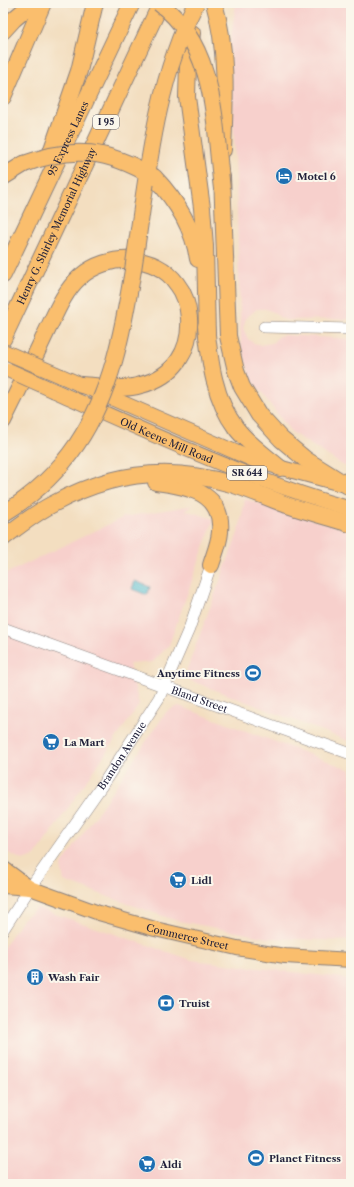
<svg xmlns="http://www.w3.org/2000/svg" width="354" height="1187" viewBox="0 0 354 1187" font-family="'Libre Caslon Text',serif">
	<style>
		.built { fill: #f7d0cc }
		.water { fill: #50b9cd; stroke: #396e84 }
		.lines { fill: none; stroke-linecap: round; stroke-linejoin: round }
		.minor-casing { stroke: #8a807e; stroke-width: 12 }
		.major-casing { stroke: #8a807e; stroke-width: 16 }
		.highway-casing { stroke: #8a807e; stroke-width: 18 }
		.minor { stroke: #fff; stroke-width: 11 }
		.major { stroke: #fabe6d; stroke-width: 14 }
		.highway { stroke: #fabe6d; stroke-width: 16 }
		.major-bridge-casing { stroke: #8a807e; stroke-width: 16; stroke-linecap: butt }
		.highway-bridge-casing { stroke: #8a807e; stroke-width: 18; stroke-linecap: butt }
		.major-bridge { stroke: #fabe6d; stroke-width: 14 }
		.highway-bridge { stroke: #fabe6d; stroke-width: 16 }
		.labels { text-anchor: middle; stroke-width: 4; stroke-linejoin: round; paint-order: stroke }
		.shield { fill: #fbf7ec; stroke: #636270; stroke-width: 1 }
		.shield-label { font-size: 9px; font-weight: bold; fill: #22223b }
		.street-label { font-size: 10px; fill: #22223b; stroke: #fbf7ec }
		.poi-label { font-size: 10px; font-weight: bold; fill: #22223b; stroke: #fbf7ec; text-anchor: start }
	</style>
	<rect width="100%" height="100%" fill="#fbf7ec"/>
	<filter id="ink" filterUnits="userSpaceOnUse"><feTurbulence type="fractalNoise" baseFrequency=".025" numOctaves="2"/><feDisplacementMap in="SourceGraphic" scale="8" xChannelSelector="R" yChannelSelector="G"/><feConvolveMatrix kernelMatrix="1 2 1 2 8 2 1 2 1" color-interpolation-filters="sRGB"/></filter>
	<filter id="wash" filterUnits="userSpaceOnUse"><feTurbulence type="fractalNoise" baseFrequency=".012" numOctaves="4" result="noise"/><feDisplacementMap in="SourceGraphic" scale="16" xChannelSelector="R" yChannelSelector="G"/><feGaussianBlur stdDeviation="0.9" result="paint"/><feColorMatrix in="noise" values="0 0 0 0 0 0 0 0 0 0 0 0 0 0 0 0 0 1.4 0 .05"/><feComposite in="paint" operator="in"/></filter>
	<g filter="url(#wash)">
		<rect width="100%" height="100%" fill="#f3dec0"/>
		<g class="built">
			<path d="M236 3H351V319L286 320 279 317 275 313 266 309H257L246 318 243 328 248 339 254 343 260 345 272 343 279 336 284 335 351 339V465L344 466 291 432 251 379 241 346 236 177 230 43Z"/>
			<path d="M245 499 351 531V742L189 680 187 669 239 530Z"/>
			<path d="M194 505 185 510 214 519 169 645 153 662 129 664 139 705 35 856 22 860 3 850V575L124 517Z"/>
			<path d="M179 706 351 770V941L268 938 174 920 64 881 61 866 167 711Z"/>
			<path d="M37 908 192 960 351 979V1184H3V948L23 919Z"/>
		</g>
		<path class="water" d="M135 581 150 587 147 595 132 589Z"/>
	</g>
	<g filter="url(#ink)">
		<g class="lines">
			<g class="minor-casing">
				<g id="minor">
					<path d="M264 327 351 329"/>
					<path id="s1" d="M3 628 351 754"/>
					<path id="s2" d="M3 930 30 888 103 784 159 698 189 629 211 565"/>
				</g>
			</g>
			<g class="major-casing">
				<g id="major">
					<path d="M61 376 256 461 341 484"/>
					<path id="s3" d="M55 391C152 434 249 480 351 509"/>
					<path d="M3 868 30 888"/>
					<path id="s4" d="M3 886 30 888 99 913 155 929 237 948 285 956 351 960"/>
				</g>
			</g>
			<g class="highway-casing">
				<g id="highway">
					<path d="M214 3C228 51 225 101 223 150"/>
					<path d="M3 31 14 19 33 3"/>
					<path d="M192 33 188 62 187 97 202 208 205 246 207 336"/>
					<path d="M3 97 43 3"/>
					<path d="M50 155 79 71 95 3"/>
					<path d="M222 176 228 336 236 371 242 387 259 415 281 439 305 459 348 486"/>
					<path d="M3 177 24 164"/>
					<path d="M154 177C176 200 193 227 198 259"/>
					<path id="s5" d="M3 275 132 3"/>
					<path d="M206 326C210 362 214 399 236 428 248 444 265 455 280 468"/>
					<path id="s6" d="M3 339 161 3"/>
					<path d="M3 421C17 393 31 365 44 337 54 317 63 292 80 277 107 253 155 253 177 284 185 294 188 306 189 318 191 351 175 376 141 385 123 391 100 386 81 385"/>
					<path d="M156 482C187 486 224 492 220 532 219 544 214 555 211 565"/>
					<path d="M3 538C19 526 35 513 53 504 109 473 169 465 231 484 250 490 269 498 287 505 308 512 330 518 351 524"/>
				</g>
			</g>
			<use href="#minor" class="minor"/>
			<use href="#major" class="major"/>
			<use href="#highway" class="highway"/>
			<g class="major-bridge-casing">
				<g id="major-bridge">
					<path d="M3 351 61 376"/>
					<path d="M8 370 55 391"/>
				</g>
			</g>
			<g class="highway-bridge-casing">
				<g id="highway-bridge">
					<path d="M159 3C217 47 214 123 222 189"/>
					<path d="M24 164C73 145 109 150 154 177"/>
					<path d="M3 514C31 497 58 472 77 444 112 392 123 330 133 270 147 180 154 85 196 3"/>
				</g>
			</g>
			<use href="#major-bridge" class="major-bridge"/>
			<use href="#highway-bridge" class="highway-bridge"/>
		</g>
	</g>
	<defs>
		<g id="hotel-disc" transform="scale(0.9)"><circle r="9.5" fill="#1f6fb2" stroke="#fbf7ec"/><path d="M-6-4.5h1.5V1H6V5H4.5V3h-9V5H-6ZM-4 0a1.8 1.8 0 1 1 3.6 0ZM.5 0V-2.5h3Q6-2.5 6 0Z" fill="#fff"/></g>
		<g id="stadium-disc" transform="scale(0.9)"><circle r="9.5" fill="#1f6fb2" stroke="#fbf7ec"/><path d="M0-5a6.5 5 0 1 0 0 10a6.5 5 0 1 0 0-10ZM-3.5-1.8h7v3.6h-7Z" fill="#fff"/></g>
		<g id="supermarket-disc" transform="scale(0.9)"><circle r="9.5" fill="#1f6fb2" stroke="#fbf7ec"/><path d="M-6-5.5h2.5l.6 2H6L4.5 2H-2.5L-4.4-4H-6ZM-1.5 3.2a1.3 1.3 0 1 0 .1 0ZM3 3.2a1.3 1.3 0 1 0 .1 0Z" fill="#fff"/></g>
		<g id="building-disc" transform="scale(0.9)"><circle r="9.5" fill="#1f6fb2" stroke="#fbf7ec"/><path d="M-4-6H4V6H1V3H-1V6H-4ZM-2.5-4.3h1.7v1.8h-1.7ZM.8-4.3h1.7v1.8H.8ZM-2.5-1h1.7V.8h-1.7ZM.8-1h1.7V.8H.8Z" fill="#fff"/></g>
		<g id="bank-disc" transform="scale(0.9)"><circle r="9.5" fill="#1f6fb2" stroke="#fbf7ec"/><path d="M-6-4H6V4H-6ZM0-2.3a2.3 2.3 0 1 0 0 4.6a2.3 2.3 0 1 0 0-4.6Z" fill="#fff"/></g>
	</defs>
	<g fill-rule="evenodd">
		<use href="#hotel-disc" x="284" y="176"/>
		<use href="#stadium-disc" x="253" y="673"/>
		<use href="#supermarket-disc" x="51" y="742"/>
		<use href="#supermarket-disc" x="178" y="880"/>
		<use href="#building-disc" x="35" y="977"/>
		<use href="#bank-disc" x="166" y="1003"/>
		<use href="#stadium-disc" x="256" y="1158"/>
		<use href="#supermarket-disc" x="147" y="1164"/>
	</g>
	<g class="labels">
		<g class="shield">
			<rect x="93" y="115" width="26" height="14" rx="3"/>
			<rect x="227" y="466" width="40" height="14" rx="3"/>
		</g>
		<g class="shield-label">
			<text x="106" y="125">I 95</text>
			<text x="247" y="476">SR 644</text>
		</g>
		<g class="street-label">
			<text dy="4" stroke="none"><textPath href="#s5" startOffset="151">95 Express Lanes</textPath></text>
			<text dy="4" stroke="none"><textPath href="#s6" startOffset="125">Henry G. Shirley Memorial Highway</textPath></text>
			<text dy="4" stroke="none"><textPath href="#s3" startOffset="122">Old Keene Mill Road</textPath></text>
			<text dy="4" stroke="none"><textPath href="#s1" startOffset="209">Bland Street</textPath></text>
			<text dy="4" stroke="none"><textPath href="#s2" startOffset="211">Brandon Avenue</textPath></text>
			<text dy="4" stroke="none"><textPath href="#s4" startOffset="192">Commerce Street</textPath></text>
		</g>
		<g class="poi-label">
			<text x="297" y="180">Motel 6</text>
			<text x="240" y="677" text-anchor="end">Anytime Fitness</text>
			<text x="64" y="746">La Mart</text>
			<text x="191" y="884">Lidl</text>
			<text x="48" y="981">Wash Fair</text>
			<text x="179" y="1007">Truist</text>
			<text x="269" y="1162">Planet Fitness</text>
			<text x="160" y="1168">Aldi</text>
		</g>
	</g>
	<rect width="354" height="1187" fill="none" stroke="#fbf7ec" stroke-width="16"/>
</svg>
